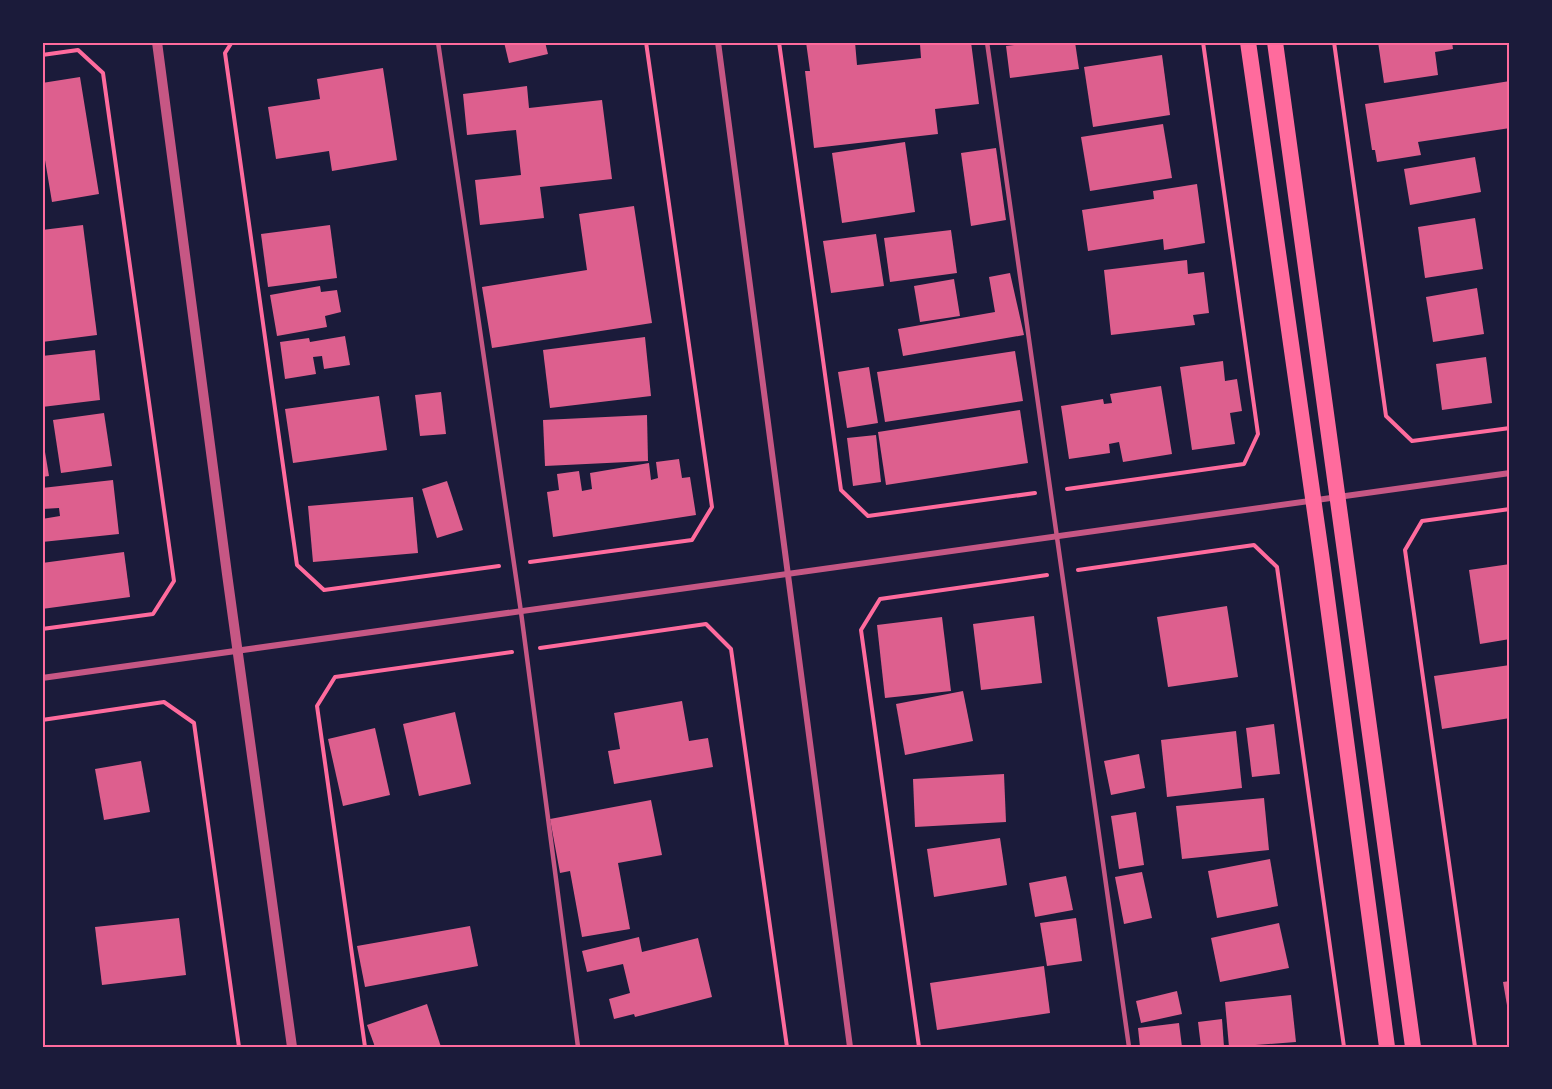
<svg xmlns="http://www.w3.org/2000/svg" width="1552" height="1089" viewBox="0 0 1552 1089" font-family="Figtree,sans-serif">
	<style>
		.building { fill: #dd5f8e }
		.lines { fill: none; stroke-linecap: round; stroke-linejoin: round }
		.path { stroke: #ff6b9d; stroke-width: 4 }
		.service { stroke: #c65784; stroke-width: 4.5 }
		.minor { stroke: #c65784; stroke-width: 6 }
		.tertiary { stroke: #c65784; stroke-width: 10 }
		.trunk { stroke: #ff6b9d; stroke-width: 16 }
		.neatline { fill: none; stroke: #ff6b9d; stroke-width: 2 }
	</style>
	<rect width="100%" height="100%" fill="#1b1b3a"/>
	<g class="building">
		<path d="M504 42H545L548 54 509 63Z"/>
		<path d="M806 42H855L857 65 921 58 920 44 971 42 979 104 935 109 938 134 814 148 805 71H810Z"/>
		<path d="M1037 42H1075L1079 69 1010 78 1006 46Z"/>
		<path d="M1378 42H1452L1453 49 1435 52 1438 75 1384 83Z"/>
		<path d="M1162 55 1170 115 1093 127 1084 67Z"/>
		<path d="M383 68 397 160 332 171 329 151 276 159 268 107 320 99 317 79Z"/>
		<path d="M80 77 99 194 52 202 44 154H42V83Z"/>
		<path d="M1510 81V128L1418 142 1421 155 1377 162 1375 150H1372L1365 104Z"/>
		<path d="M527 86 529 108 602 100 612 179 540 187 544 218 480 225 475 180 521 175 516 130 467 135 463 94Z"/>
		<path d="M1163 124 1172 178 1090 191 1081 137Z"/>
		<path d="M905 142 915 212 842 223 832 153Z"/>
		<path d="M996 148 1006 220 971 226 961 153Z"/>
		<path d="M1475 157 1481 192 1410 205 1404 169Z"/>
		<path d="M1197 184 1205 243 1164 250 1163 239 1088 251 1082 210 1154 199 1153 191Z"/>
		<path d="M634 206 652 323 492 348 482 287 587 270 579 214Z"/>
		<path d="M1475 218 1483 269 1425 278 1418 227Z"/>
		<path d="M83 225 97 335 42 342V230Z"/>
		<path d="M330 225 337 278 268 287 261 234Z"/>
		<path d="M951 230 957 273 890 282 884 238Z"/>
		<path d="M876 234 884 286 831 293 823 241Z"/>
		<path d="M1187 260 1188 274 1204 272 1209 313 1193 315 1195 325 1111 335 1104 270Z"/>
		<path d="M1010 273 1024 335 903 356 898 329 995 312 989 277Z"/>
		<path d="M954 279 960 316 920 322 914 286Z"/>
		<path d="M320 286 321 292 337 290 341 312 325 316 327 327 277 336 270 295Z"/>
		<path d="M1477 288 1484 334 1433 342 1426 297Z"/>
		<path d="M345 336 350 365 324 369 322 356 313 357 316 374 285 379 280 342 309 338 310 342Z"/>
		<path d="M645 337 651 396 550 408 543 350Z"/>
		<path d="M95 350 100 400 42 407V356Z"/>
		<path d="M1015 351 1023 401 885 422 877 372Z"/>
		<path d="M1486 357 1492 403 1442 410 1436 364Z"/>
		<path d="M1223 361 1225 381 1237 379 1242 411 1230 413 1235 444 1192 450 1180 367Z"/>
		<path d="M869 367 878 423 847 428 838 372Z"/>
		<path d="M1161 386 1172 454 1123 462 1119 442 1109 444 1110 453 1069 459 1061 406 1103 399 1104 404 1112 403 1110 394Z"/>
		<path d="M441 392 446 434 420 436 415 395Z"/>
		<path d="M379 396 387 450 293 463 285 409Z"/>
		<path d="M1020 410 1028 463 886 485 878 432Z"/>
		<path d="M104 413 112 466 61 473 53 420Z"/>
		<path d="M647 415 648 461 545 466 543 420Z"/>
		<path d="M42 434 49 476 42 477Z"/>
		<path d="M876 435 881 482 853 486 847 438Z"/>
		<path d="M679 459 682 478 690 477 696 515 553 537 547 492 559 490 557 474 579 471 582 491 592 489 590 473 649 463 651 480 658 478 656 462Z"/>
		<path d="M113 480 119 534 42 542V519L60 516 59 508 42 509V488Z"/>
		<path d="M447 481 463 530 437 538 422 489Z"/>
		<path d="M413 497 418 553 313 562 308 506Z"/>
		<path d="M124 552 130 597 42 609V563Z"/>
		<path d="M1510 564V639L1480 644 1469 570Z"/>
		<path d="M1227 606 1238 677 1168 687 1157 617Z"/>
		<path d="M1034 616 1042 683 981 690 973 624Z"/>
		<path d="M942 617 951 691 885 698 877 625Z"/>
		<path d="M1510 665V718L1442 729 1434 676Z"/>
		<path d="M963 691 973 741 905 755 896 704Z"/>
		<path d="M682 701 689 741 708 738 713 767 614 784 608 751 620 749 614 713Z"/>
		<path d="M455 712 471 784 419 796 403 724Z"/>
		<path d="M1274 724 1280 774 1252 777 1246 728Z"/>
		<path d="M375 728 390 795 343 806 328 739Z"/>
		<path d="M1236 731 1242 788 1167 797 1161 740Z"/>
		<path d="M1139 754 1145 788 1111 795 1104 761Z"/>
		<path d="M141 761 150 812 104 820 95 769Z"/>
		<path d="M1004 774 1006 822 915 827 913 779Z"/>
		<path d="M1264 798 1269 850 1182 859 1176 806Z"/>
		<path d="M651 800 662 855 618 863 630 929 582 937 570 871 560 873 550 819Z"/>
		<path d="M1136 812 1144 865 1119 869 1111 816Z"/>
		<path d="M1000 838 1007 885 934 897 927 849Z"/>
		<path d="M1270 859 1278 906 1217 918 1208 871Z"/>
		<path d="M1142 872 1152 918 1124 924 1115 877Z"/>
		<path d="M1066 876 1073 910 1035 917 1029 883Z"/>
		<path d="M179 918 186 975 102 985 95 927Z"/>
		<path d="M1076 918 1082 961 1047 966 1040 923Z"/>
		<path d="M1279 923 1289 968 1220 982 1211 938Z"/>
		<path d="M470 926 478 966 365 987 357 946Z"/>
		<path d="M639 937 642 952 698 938 712 997 635 1017 634 1014 614 1019 609 999 630 993 623 964 587 972 582 951Z"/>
		<path d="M1044 966 1050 1013 937 1030 930 983Z"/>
		<path d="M1510 981V1010L1508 1011 1503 982Z"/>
		<path d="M1177 991 1182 1014 1141 1023 1136 1001Z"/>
		<path d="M1291 995 1296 1042 1229 1047 1225 1002Z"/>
		<path d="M427 1004 441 1047H375L367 1025Z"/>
		<path d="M1222 1019 1224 1047H1201L1198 1022Z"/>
		<path d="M1179 1023 1182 1047H1140L1138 1028Z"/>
	</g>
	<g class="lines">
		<g class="path">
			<path d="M232 42 225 53 297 565 324 590 499 566"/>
			<path d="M779 42 841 490 868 516 1035 493"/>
			<path d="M1334 42 1386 416 1412 441 1510 428"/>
			<path d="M42 55 78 50 103 73 174 581 153 614 42 629"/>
			<path d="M1067 489 1244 464 1258 434 1203 42"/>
			<path d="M530 562 692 540 712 507 646 42"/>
			<path d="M1078 570 1254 545 1277 567 1344 1047"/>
			<path d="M540 648 706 624 731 649 787 1047"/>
			<path d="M42 720 164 702 194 723 239 1047"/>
			<path d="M365 1047 317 706 335 677 512 652"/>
			<path d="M919 1047 861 630 880 599 1047 575"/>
			<path d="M1475 1047 1405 550 1422 521 1510 509"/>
		</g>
		<g class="service">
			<path d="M438 42 521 612 578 1047"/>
			<path d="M987 42 1129 1047"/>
		</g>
		<g class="minor">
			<path d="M718 42 850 1047"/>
			<path d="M42 678 1510 473"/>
		</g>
		<path class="tertiary" d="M157 42 227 574 292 1047"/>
		<g class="trunk">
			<path d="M1248 42 1322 561 1387 1047"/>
			<path d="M1275 42 1413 1047"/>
		</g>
	</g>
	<rect width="1552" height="1089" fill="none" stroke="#1b1b3a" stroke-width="87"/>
	<rect x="44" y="44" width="1464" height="1002" class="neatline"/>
</svg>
